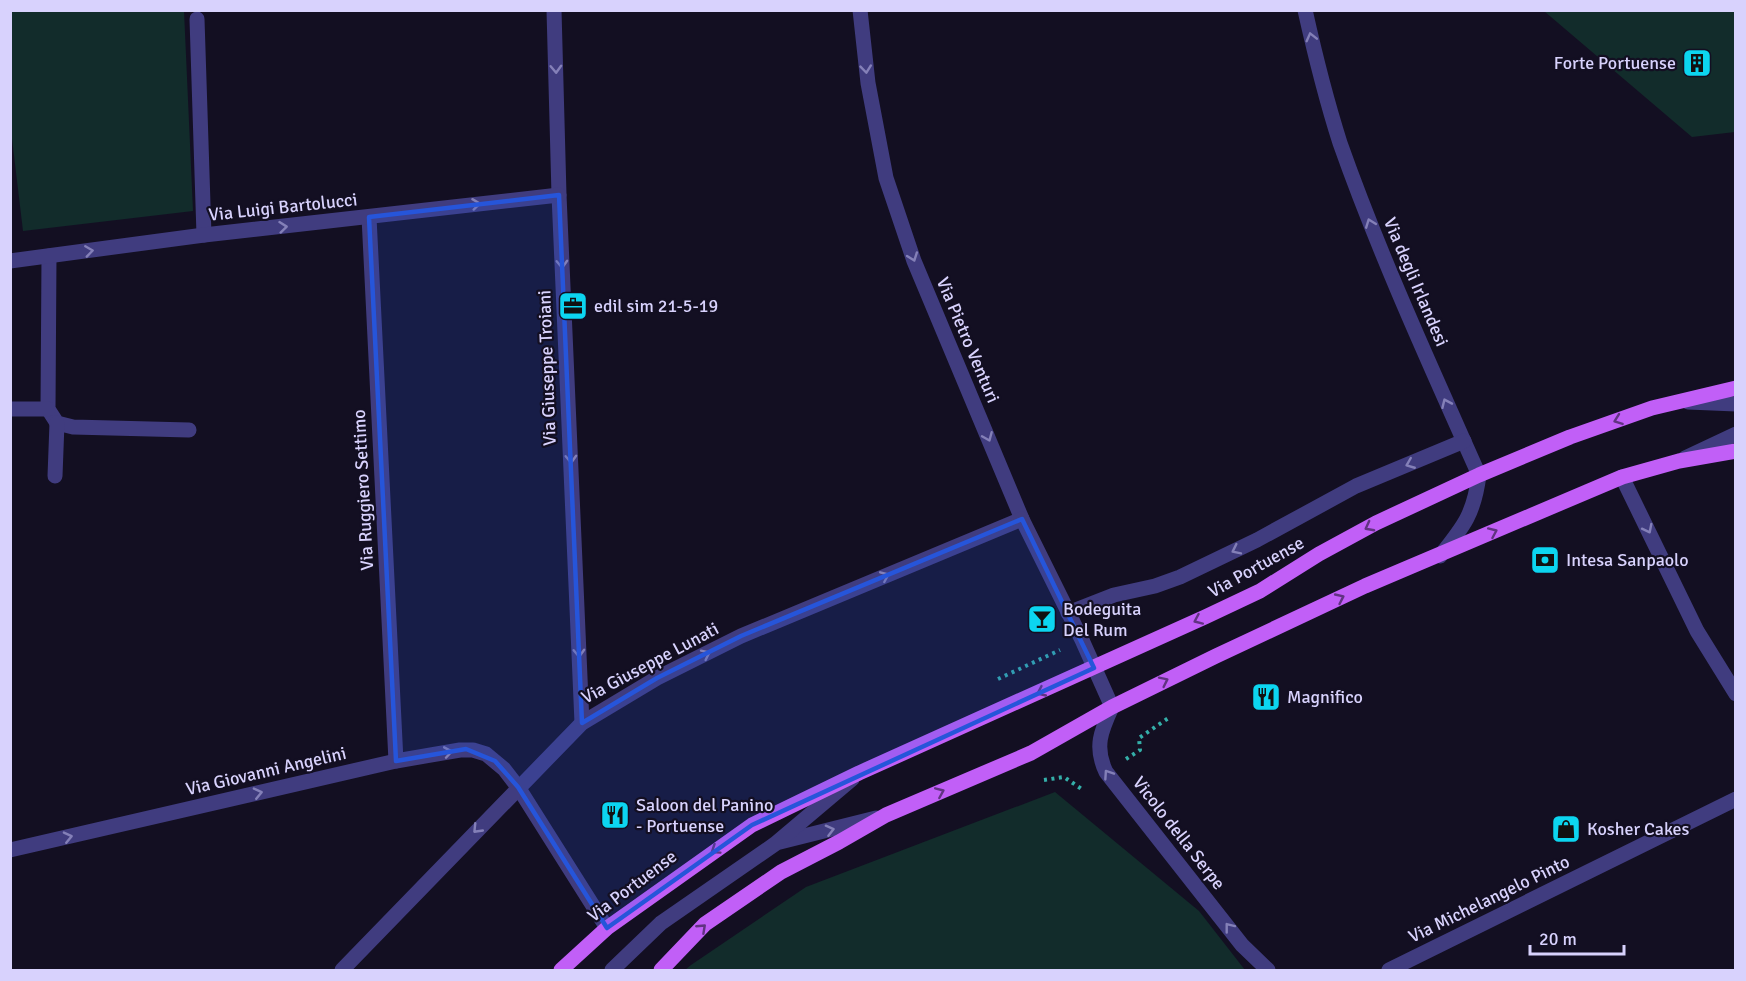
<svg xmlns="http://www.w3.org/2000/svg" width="1746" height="981" viewBox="0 0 1746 981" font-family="Signika,sans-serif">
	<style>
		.green { fill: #122c2b }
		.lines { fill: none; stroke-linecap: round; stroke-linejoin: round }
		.path { stroke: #34afa9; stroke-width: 4; stroke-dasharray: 3 4.5; stroke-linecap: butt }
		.minor { stroke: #403c7f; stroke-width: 15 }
		.major { stroke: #c15ff7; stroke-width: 15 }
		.oneway { stroke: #8480b8 }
		.oneway2 { stroke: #613382 }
		.marked { fill: #2655da; fill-opacity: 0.2; stroke: #2655da; stroke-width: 4.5; stroke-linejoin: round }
		.labels { text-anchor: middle; stroke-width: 4.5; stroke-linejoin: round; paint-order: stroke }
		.poi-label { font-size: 18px; fill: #d8d2fd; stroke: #130f22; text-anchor: start }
		.street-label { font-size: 18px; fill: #d8d2fd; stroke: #130f22 }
	</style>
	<rect width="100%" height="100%" fill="#130f22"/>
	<g class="green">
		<path d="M10 11H184L193 211 23 231 10 122Z"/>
		<path d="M1544 11H1735V132L1692 137Z"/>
		<path d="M1055 792 1199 911 1245 970H685L691 965 806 887Z"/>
	</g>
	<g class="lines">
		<g class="path">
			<path d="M998 679 1060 650"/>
			<path d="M1126 759 1140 750 1139 738 1170 717"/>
			<path d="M1044 780 1064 777 1083 790"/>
		</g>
		<g class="minor">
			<path d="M554 10 559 195 582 723"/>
			<path d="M860 10 868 83 886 178 914 261 1022 519 1082 640 1112 707C1101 731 1094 747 1106 772L1242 945 1268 970"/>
			<path d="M1305 10C1315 55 1326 99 1340 143 1380 256 1430 365 1479 475 1474 514 1464 526 1440 556"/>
			<path d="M197 19 204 235"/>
			<path d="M369 217 396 761"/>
			<path d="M49 256 48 409 57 423 73 427 189 430"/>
			<path d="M10 261 204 235 559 195"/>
			<path d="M1688 402 1736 404"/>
			<path d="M10 409H48"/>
			<path d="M1685 458 1736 434"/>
			<path d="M55 476 57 423"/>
			<path d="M1622 477 1697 631 1736 694"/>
			<path d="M1068 613 1114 595 1155 586 1180 577 1257 540 1356 486 1464 441"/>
			<path d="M780 842 876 818"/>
			<path d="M10 850 396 761 460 750H473L486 754 504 769 518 787 607 928"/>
			<path d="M342 970 582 723 657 678 741 636 1022 519"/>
			<path d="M612 970 661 923 775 844 852 779"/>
			<path d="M1389 970 1736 799"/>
		</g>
		<g class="major">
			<path d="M561 970 607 928 752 825 859 773 1205 617 1260 591 1319 554 1376 523 1479 475 1570 437 1652 408 1736 388"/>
			<path d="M661 970 705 924 781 872 839 842 886 815 1031 753 1112 707 1216 656 1365 586 1622 477 1679 461 1736 451"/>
		</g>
	</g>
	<defs><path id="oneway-chevron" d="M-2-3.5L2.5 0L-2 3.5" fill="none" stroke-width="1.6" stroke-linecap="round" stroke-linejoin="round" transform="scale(1.5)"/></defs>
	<g class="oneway">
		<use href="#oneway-chevron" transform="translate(1311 37) rotate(-104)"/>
		<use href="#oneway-chevron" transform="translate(556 69) rotate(88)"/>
		<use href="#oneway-chevron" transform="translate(866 69) rotate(84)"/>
		<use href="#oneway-chevron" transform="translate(476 204) rotate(-7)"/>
		<use href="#oneway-chevron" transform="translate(1370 223) rotate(-111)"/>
		<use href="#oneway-chevron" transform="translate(283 227) rotate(-6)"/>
		<use href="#oneway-chevron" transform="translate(89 251) rotate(-8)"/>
		<use href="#oneway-chevron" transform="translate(913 257) rotate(70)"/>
		<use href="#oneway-chevron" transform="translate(562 264) rotate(88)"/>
		<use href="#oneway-chevron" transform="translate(1446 403) rotate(-114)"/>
		<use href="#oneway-chevron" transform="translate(988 437) rotate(67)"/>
		<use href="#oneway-chevron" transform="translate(571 459) rotate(88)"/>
		<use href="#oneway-chevron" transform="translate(1410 464) rotate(158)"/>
		<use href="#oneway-chevron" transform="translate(1648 529) rotate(63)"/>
		<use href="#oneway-chevron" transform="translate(1236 550) rotate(154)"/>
		<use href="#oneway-chevron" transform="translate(885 576) rotate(-23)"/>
		<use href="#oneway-chevron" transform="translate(579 653) rotate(88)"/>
		<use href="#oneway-chevron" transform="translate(706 654) rotate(-26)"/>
		<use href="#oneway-chevron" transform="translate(448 752) rotate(-10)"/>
		<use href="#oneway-chevron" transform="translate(1108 774) rotate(-124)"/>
		<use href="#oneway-chevron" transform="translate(258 793) rotate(-13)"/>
		<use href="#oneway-chevron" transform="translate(477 829) rotate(134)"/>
		<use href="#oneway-chevron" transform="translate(830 830) rotate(-14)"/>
		<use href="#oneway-chevron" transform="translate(68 837) rotate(-13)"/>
		<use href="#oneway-chevron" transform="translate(1229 927) rotate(-128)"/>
	</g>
	<g class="oneway2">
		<use href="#oneway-chevron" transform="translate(1618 420) rotate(160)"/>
		<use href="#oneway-chevron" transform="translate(1369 527) rotate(152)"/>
		<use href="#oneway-chevron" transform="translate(1493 532) rotate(-24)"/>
		<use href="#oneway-chevron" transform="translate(1340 598) rotate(-25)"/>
		<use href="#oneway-chevron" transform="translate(1198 620) rotate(156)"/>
		<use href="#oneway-chevron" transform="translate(1164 681) rotate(-26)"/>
		<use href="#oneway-chevron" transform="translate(1041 692) rotate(155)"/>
		<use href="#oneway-chevron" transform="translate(940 792) rotate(-23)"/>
		<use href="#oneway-chevron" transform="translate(715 850) rotate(146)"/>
		<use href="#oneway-chevron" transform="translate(702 928) rotate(-43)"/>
	</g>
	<path class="marked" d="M559 195 582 723 657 678 741 636 1022 519 1094 668 752 825 607 928 518 787 495 761 466 749 396 761 369 217Z"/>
	<defs>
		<g id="building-square" transform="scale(1.5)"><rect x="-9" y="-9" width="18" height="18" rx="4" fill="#0cd5f0" stroke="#130f22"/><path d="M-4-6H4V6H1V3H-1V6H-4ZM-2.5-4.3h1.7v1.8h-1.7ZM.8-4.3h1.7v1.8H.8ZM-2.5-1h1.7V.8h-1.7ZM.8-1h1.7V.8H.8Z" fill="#111"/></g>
		<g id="office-square" transform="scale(1.5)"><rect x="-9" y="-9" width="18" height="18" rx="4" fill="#0cd5f0" stroke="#130f22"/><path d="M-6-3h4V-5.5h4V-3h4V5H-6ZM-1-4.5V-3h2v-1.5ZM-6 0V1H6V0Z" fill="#111"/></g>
		<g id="bank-square" transform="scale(1.5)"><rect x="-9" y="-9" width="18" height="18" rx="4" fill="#0cd5f0" stroke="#130f22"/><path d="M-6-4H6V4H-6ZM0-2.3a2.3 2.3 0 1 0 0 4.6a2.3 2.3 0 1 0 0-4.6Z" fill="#111"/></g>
		<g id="bar-square" transform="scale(1.5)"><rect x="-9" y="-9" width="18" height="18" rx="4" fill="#0cd5f0" stroke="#130f22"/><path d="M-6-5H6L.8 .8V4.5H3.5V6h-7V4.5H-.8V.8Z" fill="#111"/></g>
		<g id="restaurant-square" transform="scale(1.5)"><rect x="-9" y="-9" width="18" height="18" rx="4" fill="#0cd5f0" stroke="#130f22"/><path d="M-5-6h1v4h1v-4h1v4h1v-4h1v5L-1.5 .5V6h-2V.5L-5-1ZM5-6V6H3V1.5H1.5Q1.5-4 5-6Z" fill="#111"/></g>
		<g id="shop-square" transform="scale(1.5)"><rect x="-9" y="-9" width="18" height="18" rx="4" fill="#0cd5f0" stroke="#130f22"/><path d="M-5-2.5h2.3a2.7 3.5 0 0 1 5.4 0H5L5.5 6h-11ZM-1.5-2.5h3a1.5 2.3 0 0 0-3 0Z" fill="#111"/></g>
	</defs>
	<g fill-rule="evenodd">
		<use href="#building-square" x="1697" y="63"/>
		<use href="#office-square" x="573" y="306"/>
		<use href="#bank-square" x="1545" y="560"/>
		<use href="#bar-square" x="1042" y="619"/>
		<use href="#restaurant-square" x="1266" y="697"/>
		<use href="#restaurant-square" x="615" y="815"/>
		<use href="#shop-square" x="1566" y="829"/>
	</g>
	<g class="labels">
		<g class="poi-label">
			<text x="1676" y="69" text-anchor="end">Forte Portuense</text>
			<text x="594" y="312">edil sim 21-5-19</text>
			<text x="1566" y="566">Intesa Sanpaolo</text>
			<text x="1063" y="615">Bodeguita<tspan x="1063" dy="21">Del Rum</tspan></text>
			<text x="1287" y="703">Magnifico</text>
			<text x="636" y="811">Saloon del Panino<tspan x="636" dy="21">- Portuense</tspan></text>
			<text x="1587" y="835">Kosher Cakes</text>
		</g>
		<g class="street-label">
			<text transform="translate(283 207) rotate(-6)" y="6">Via Luigi Bartolucci</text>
			<text transform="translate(1416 282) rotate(67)" y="6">Via degli Irlandesi</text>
			<text transform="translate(968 340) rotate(67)" y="6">Via Pietro Venturi</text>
			<text transform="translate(547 368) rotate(-92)" y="6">Via Giuseppe Troiani</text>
			<text transform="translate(363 490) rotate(-93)" y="6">Via Ruggiero Settimo</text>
			<text transform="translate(1256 567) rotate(-29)" y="6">Via Portuense</text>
			<text transform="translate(650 663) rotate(-28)" y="6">Via Giuseppe Lunati</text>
			<text transform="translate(266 771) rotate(-13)" y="6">Via Giovanni Angelini</text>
			<text transform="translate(1179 833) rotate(52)" y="6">Vicolo della Serpe</text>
			<text transform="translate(632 886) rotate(-37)" y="6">Via Portuense</text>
			<text transform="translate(1489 899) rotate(-26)" y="6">Via Michelangelo Pinto</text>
		</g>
	</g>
	<rect width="1746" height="981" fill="none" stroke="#d8d2fd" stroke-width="24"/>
	<path d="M1530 945v9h94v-9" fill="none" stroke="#d8d2fd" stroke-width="3"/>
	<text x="1539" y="945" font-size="18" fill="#d8d2fd" stroke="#130f22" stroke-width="4.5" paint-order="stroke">20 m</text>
</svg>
